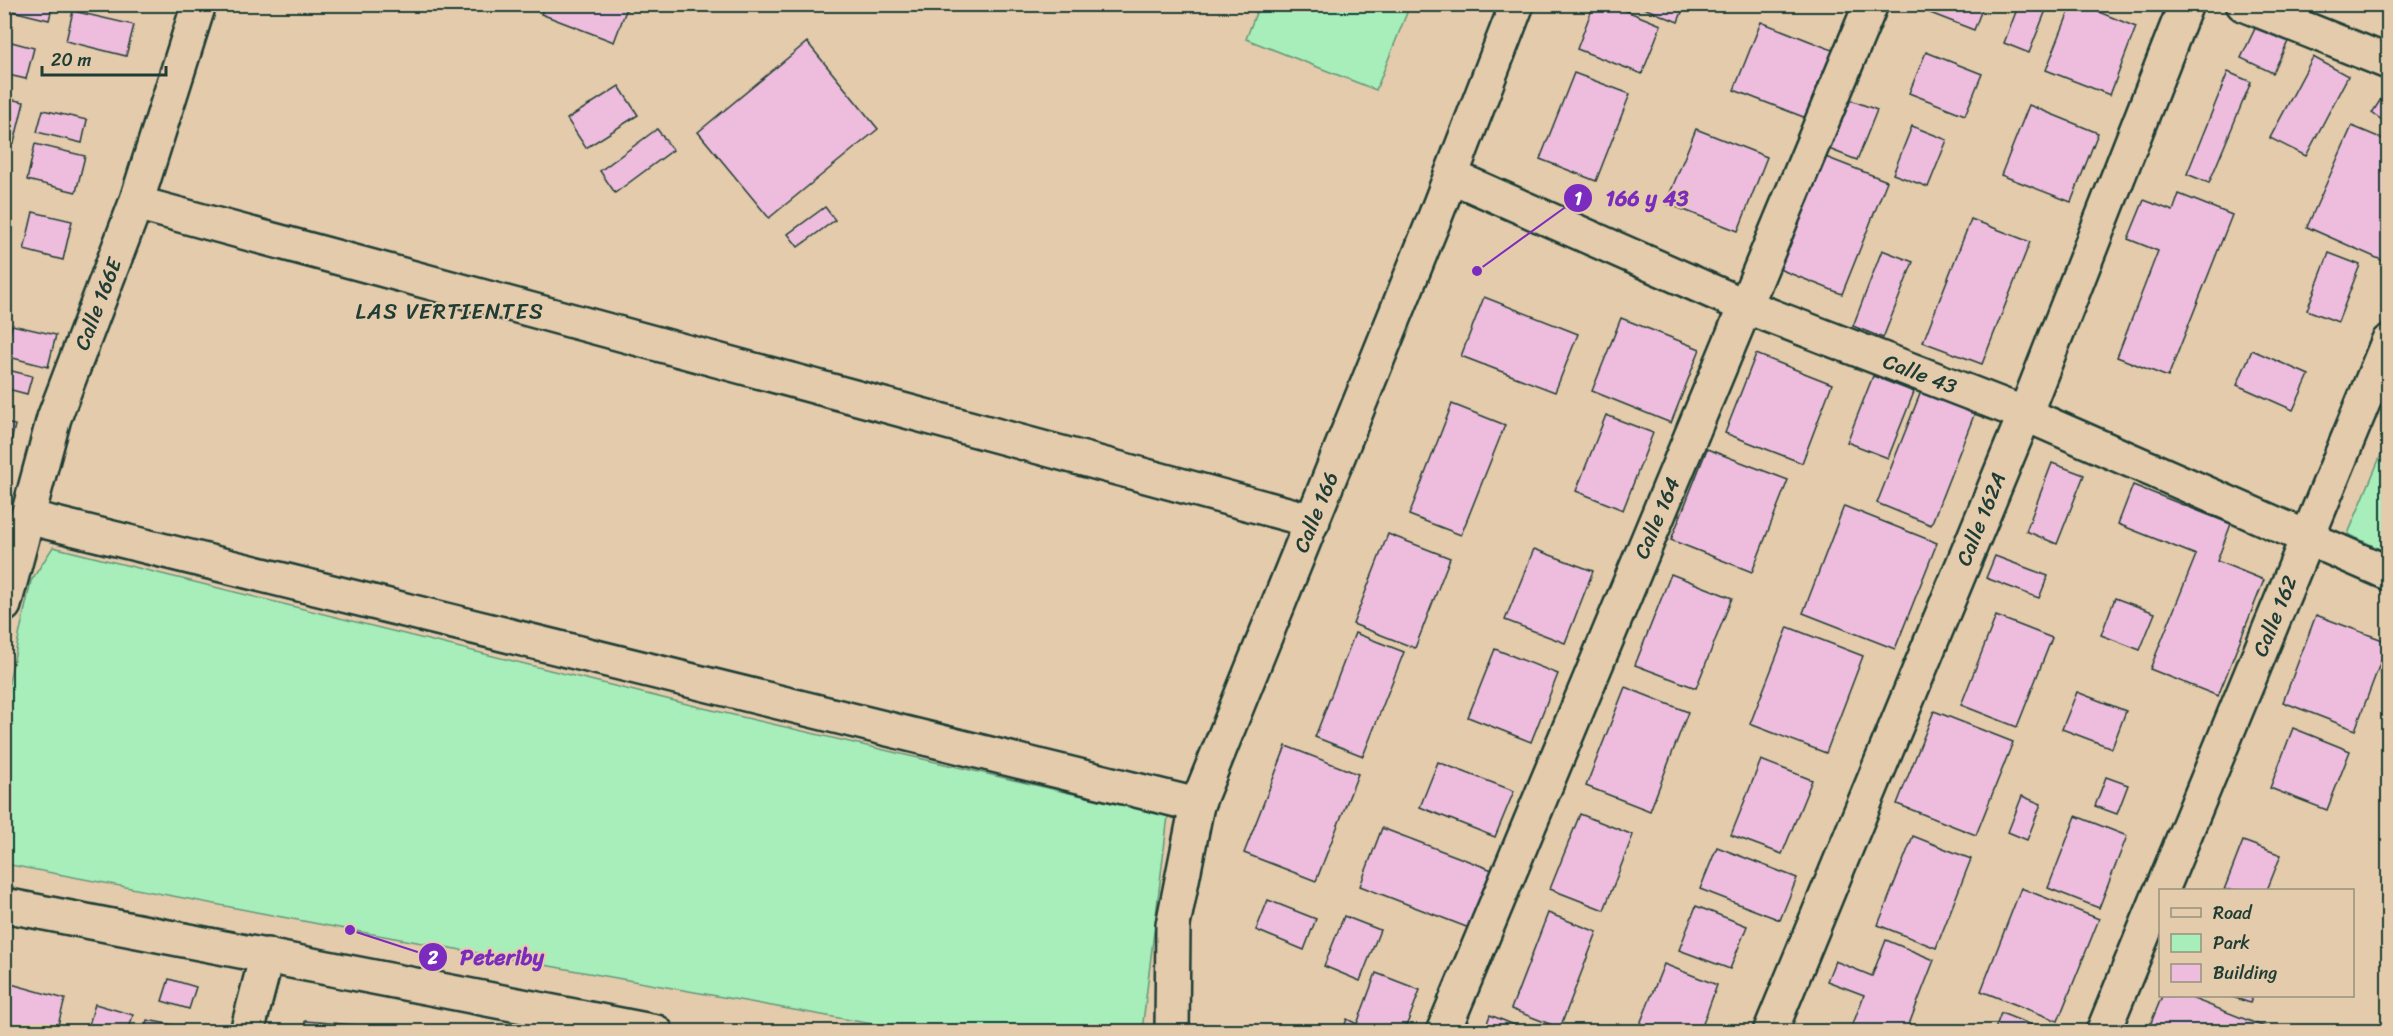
<svg xmlns="http://www.w3.org/2000/svg" width="2393" height="1036" viewBox="0 0 2393 1036" font-family="Sriracha,sans-serif">
	<style>
		.green { fill: #a7eebb; stroke: #639678; stroke-width: 1.5 }
		.building { fill: #eebdde; stroke: #1f3d34; stroke-width: 1.5 }
		.lines { fill: none; stroke-linecap: round; stroke-linejoin: round }
		.minor-casing { stroke: #1f3d34; stroke-width: 38 }
		.minor { stroke: #e4cbac; stroke-width: 33 }
		.labels { text-anchor: middle; stroke-width: 4.5; stroke-linejoin: round; paint-order: stroke }
		.street-label { font-size: 21px; fill: #1f3d34; stroke: #e4cbac }
		.neighbourhood-label { font-size: 22px; letter-spacing: 1.5px; fill: #1f3d34; stroke: #e4cbac }
		.leader { fill: none; stroke: #7b2cbf; stroke-width: 2 }
		.callout-dot { fill: #7b2cbf; stroke: #e4cbac; stroke-width: 2 }
		.mark-label { font-size: 18px; text-anchor: middle; font-weight: bold; fill: #fff }
		.callout-label { font-size: 22px; text-anchor: middle; font-weight: bold; fill: #7b2cbf; stroke: #e4cbac; stroke-width: 4.5; stroke-linejoin: round; paint-order: stroke }
	</style>
	<rect width="100%" height="100%" fill="#e4cbac"/>
	<filter id="ink" filterUnits="userSpaceOnUse"><feTurbulence type="fractalNoise" baseFrequency=".0167" numOctaves="2"/><feDisplacementMap in="SourceGraphic" scale="12" xChannelSelector="R" yChannelSelector="G"/><feConvolveMatrix kernelMatrix="1 2 1 2 8 2 1 2 1" color-interpolation-filters="sRGB"/></filter>
	<g filter="url(#ink)">
		<g class="green">
			<path d="M1259 5V4L1410 5 1376 90 1246 39Z"/>
			<path d="M2388 438V553L2348 534Z"/>
			<path d="M53 547 699 707 1168 816 1142 1031H911L350 930 5 864V700L31 581Z"/>
		</g>
		<g class="building">
			<path d="M4 4H53L49 20 4 9Z"/>
			<path d="M545 4H625L628 5 614 42 541 14Z"/>
			<path d="M1594 4H1609L1661 25 1642 74 1577 49Z"/>
			<path d="M1634 4H1685L1678 22Z"/>
			<path d="M1907 4H1984L1974 30Z"/>
			<path d="M2019 4 2048 5 2029 53 2004 43Z"/>
			<path d="M2072 4H2079L2136 27 2110 95 2046 70Z"/>
			<path d="M73 11 134 25 126 56 66 41Z"/>
			<path d="M2261 16 2293 31 2273 73 2241 58Z"/>
			<path d="M1761 22 1845 55 1819 123 1734 90Z"/>
			<path d="M4 40 34 48 26 79 4 74Z"/>
			<path d="M807 42 878 129 769 218 698 132Z"/>
			<path d="M1926 52 1982 74 1965 115 1909 93Z"/>
			<path d="M2313 57 2348 76 2306 156 2270 138Z"/>
			<path d="M2228 72 2251 82 2209 183 2187 174Z"/>
			<path d="M1574 73 1630 94 1596 181 1540 159Z"/>
			<path d="M619 86 638 115 586 148 567 119Z"/>
			<path d="M2388 88V124L2372 113Z"/>
			<path d="M4 98 24 102 14 143 4 141Z"/>
			<path d="M1848 99 1877 110 1857 160 1829 149Z"/>
			<path d="M2029 105 2098 133 2071 202 2001 175Z"/>
			<path d="M43 110 87 120 82 143 37 132Z"/>
			<path d="M1912 126 1947 140 1928 187 1893 174Z"/>
			<path d="M2352 126 2388 141V263L2307 227Z"/>
			<path d="M657 129 673 150 615 193 600 171Z"/>
			<path d="M1696 129 1767 157 1738 231 1666 203Z"/>
			<path d="M35 144 85 156 76 192 27 180Z"/>
			<path d="M1818 154 1887 181 1842 294 1774 267Z"/>
			<path d="M2179 194 2232 215 2168 377 2117 357 2158 251 2128 239 2144 200 2173 211Z"/>
			<path d="M825 207 835 220 798 247 788 234Z"/>
			<path d="M33 212 72 221 63 260 24 250Z"/>
			<path d="M1971 219 2030 242 1982 364 1923 342Z"/>
			<path d="M1882 250 1913 262 1883 338 1853 326Z"/>
			<path d="M2329 253 2360 265 2338 322 2307 310Z"/>
			<path d="M1484 297 1578 334 1555 392 1461 356Z"/>
			<path d="M1621 318 1700 349 1671 423 1592 391Z"/>
			<path d="M12 325 56 335 48 367 5 356Z"/>
			<path d="M2252 350 2309 375 2293 410 2237 385Z"/>
			<path d="M1756 354 1832 384 1802 463 1725 433Z"/>
			<path d="M4 369 32 376 27 394 4 388Z"/>
			<path d="M1873 376 1914 392 1888 458 1847 442Z"/>
			<path d="M1922 389 1976 410 1931 525 1877 503Z"/>
			<path d="M1452 404 1505 425 1461 535 1409 515Z"/>
			<path d="M1606 415 1653 433 1623 510 1576 491Z"/>
			<path d="M4 423 15 425 7 459H4Z"/>
			<path d="M1707 449 1788 480 1752 572 1671 540Z"/>
			<path d="M2052 463 2084 475 2057 544 2026 531Z"/>
			<path d="M2133 485 2231 524 2217 561 2264 580 2218 696 2150 669 2196 555 2118 524Z"/>
			<path d="M1844 506 1937 543 1895 649 1803 613Z"/>
			<path d="M1388 534 1450 558 1415 648 1353 624Z"/>
			<path d="M1534 549 1593 571 1565 643 1505 620Z"/>
			<path d="M1995 556 2048 576 2039 598 1986 578Z"/>
			<path d="M1671 574 1732 598 1696 688 1635 665Z"/>
			<path d="M2115 598 2155 613 2140 650 2101 635Z"/>
			<path d="M2316 615 2388 642 2355 730 2283 702Z"/>
			<path d="M1996 616 2052 638 2017 727 1961 705Z"/>
			<path d="M1788 627 1863 656 1826 753 1750 724Z"/>
			<path d="M1355 633 1404 652 1363 756 1315 737Z"/>
			<path d="M1495 649 1558 674 1531 742 1468 717Z"/>
			<path d="M1625 687 1688 712 1650 811 1586 786Z"/>
			<path d="M2077 692 2126 711 2112 748 2062 729Z"/>
			<path d="M1934 711 2013 742 1976 835 1897 804Z"/>
			<path d="M2293 728 2350 751 2327 810 2270 788Z"/>
			<path d="M1286 746 1358 774 1316 881 1244 853Z"/>
			<path d="M2388 751V774L2381 771Z"/>
			<path d="M1761 760 1812 780 1782 854 1731 835Z"/>
			<path d="M1438 762 1514 791 1495 837 1420 807Z"/>
			<path d="M2106 777 2128 785 2117 814 2095 806Z"/>
			<path d="M2022 796 2041 804 2027 840 2008 832Z"/>
			<path d="M1580 814 1633 835 1604 910 1550 889Z"/>
			<path d="M2076 816 2127 836 2099 908 2048 888Z"/>
			<path d="M1382 828 1492 870 1469 928 1360 886Z"/>
			<path d="M1913 836 1971 859 1936 948 1878 925Z"/>
			<path d="M2243 841 2281 855 2267 890H2224Z"/>
			<path d="M1717 847 1797 878 1780 920 1700 889Z"/>
			<path d="M2021 888 2099 919 2058 1021 1981 991Z"/>
			<path d="M1268 900 1316 919 1304 950 1256 930Z"/>
			<path d="M1696 906 1747 926 1730 969 1679 950Z"/>
			<path d="M1548 913 1597 932 1560 1028 1511 1009Z"/>
			<path d="M1344 916 1380 930 1360 981 1324 966Z"/>
			<path d="M1886 940 1934 960 1906 1032H1850L1864 995 1827 981 1835 961 1872 976Z"/>
			<path d="M1664 964 1717 985 1700 1032H1643L1638 1029Z"/>
			<path d="M1376 973 1420 990 1404 1032H1342L1347 1019 1357 1024Z"/>
			<path d="M169 979 196 987 189 1009 162 1001Z"/>
			<path d="M4 982 65 999 56 1032H20L4 1027Z"/>
			<path d="M2162 996H2186L2275 1031 2152 1032 2148 1030Z"/>
			<path d="M2230 996H2253L2250 1003Z"/>
			<path d="M95 1004 133 1015 128 1032H87Z"/>
			<path d="M2001 1013 2042 1029 2041 1032H1994Z"/>
			<path d="M1490 1015 1532 1032H1484Z"/>
			<path d="M147 1020 209 1032H144Z"/>
			<path d="M305 1021 354 1025V1032H304Z"/>
		</g>
		<g class="lines">
			<g class="minor-casing">
				<g id="minor">
					<path d="M2243 4 2388 62"/>
					<path d="M1451 176 1745 306 2025 414 2388 573"/>
					<path d="M136 203 1313 521"/>
					<path d="M27 517 1197 805"/>
					<path d="M4 605 54 418 136 203 199 4"/>
					<path d="M2162 890 2388 342"/>
					<path d="M4 905 656 1032"/>
					<path d="M247 1032 267 955"/>
					<path d="M1172 1032 1173 925 1197 805 1435 217 1517 4"/>
					<path d="M1443 1032 1871 4"/>
					<path d="M1770 1032 2025 414 2186 4"/>
					<path d="M2103 1032 2160 893"/>
				</g>
			</g>
			<use href="#minor" class="minor"/>
		</g>
	</g>
	<g class="labels">
		<g class="street-label">
			<text transform="translate(98 304) rotate(-69)" y="7">Calle 166E</text>
			<text transform="translate(1920 374) rotate(21)" y="7">Calle 43</text>
			<text transform="translate(1316 512) rotate(-68)" y="7">Calle 166</text>
			<text transform="translate(1657 518) rotate(-67)" y="7">Calle 164</text>
			<text transform="translate(1981 519) rotate(-68)" y="7">Calle 162A</text>
			<text transform="translate(2275 616) rotate(-68)" y="7">Calle 162</text>
		</g>
		<g class="neighbourhood-label">
			<text x="450" y="319">LAS VERTIENTES</text>
		</g>
	</g>
	<path class="leader" d="M1477 271L1578 198M350 930L433 957"/>
	<g class="callout-dot">
		<circle cx="1477" cy="271" r="6"/>
		<circle cx="350" cy="930" r="6"/>
		<circle cx="1578" cy="198" r="15"/>
		<circle cx="433" cy="957" r="15"/>
	</g>
	<g class="mark-label">
		<text x="1578" y="205">1</text>
		<text x="433" y="964">2</text>
	</g>
	<g class="callout-label">
		<text x="1647" y="206">166 y 43</text>
		<text x="502" y="965">Peteriby</text>
	</g>
	<rect width="2393" height="1036" fill="none" stroke="#e4cbac" stroke-width="24"/>
	<rect x="12" y="12" width="2369" height="1012" fill="none" stroke="#1f3d34" stroke-width="2" filter="url(#ink)"/>
	<rect x="2159" y="889" width="195" height="108" fill="#e4cbac" stroke="#95927c" stroke-width="1.5"/>
	<rect x="2171" y="908" width="30" height="9" fill="#e4cbac" stroke="#95927c" stroke-width="1.5"/>
	<text x="2213" y="919" font-size="18" fill="#1f3d34">Road</text>
	<rect x="2171" y="934" width="30" height="18" fill="#a7eebb" stroke="#95927c" stroke-width="1.5"/>
	<text x="2213" y="949" font-size="18" fill="#1f3d34">Park</text>
	<rect x="2171" y="964" width="30" height="18" fill="#eebdde" stroke="#95927c" stroke-width="1.5"/>
	<text x="2213" y="979" font-size="18" fill="#1f3d34">Building</text>
	<path d="M42 66v9h124v-9" fill="none" stroke="#1f3d34" stroke-width="3"/>
	<text x="51" y="66" font-size="18" fill="#1f3d34" stroke="#e4cbac" stroke-width="4.5" paint-order="stroke">20 m</text>
</svg>
